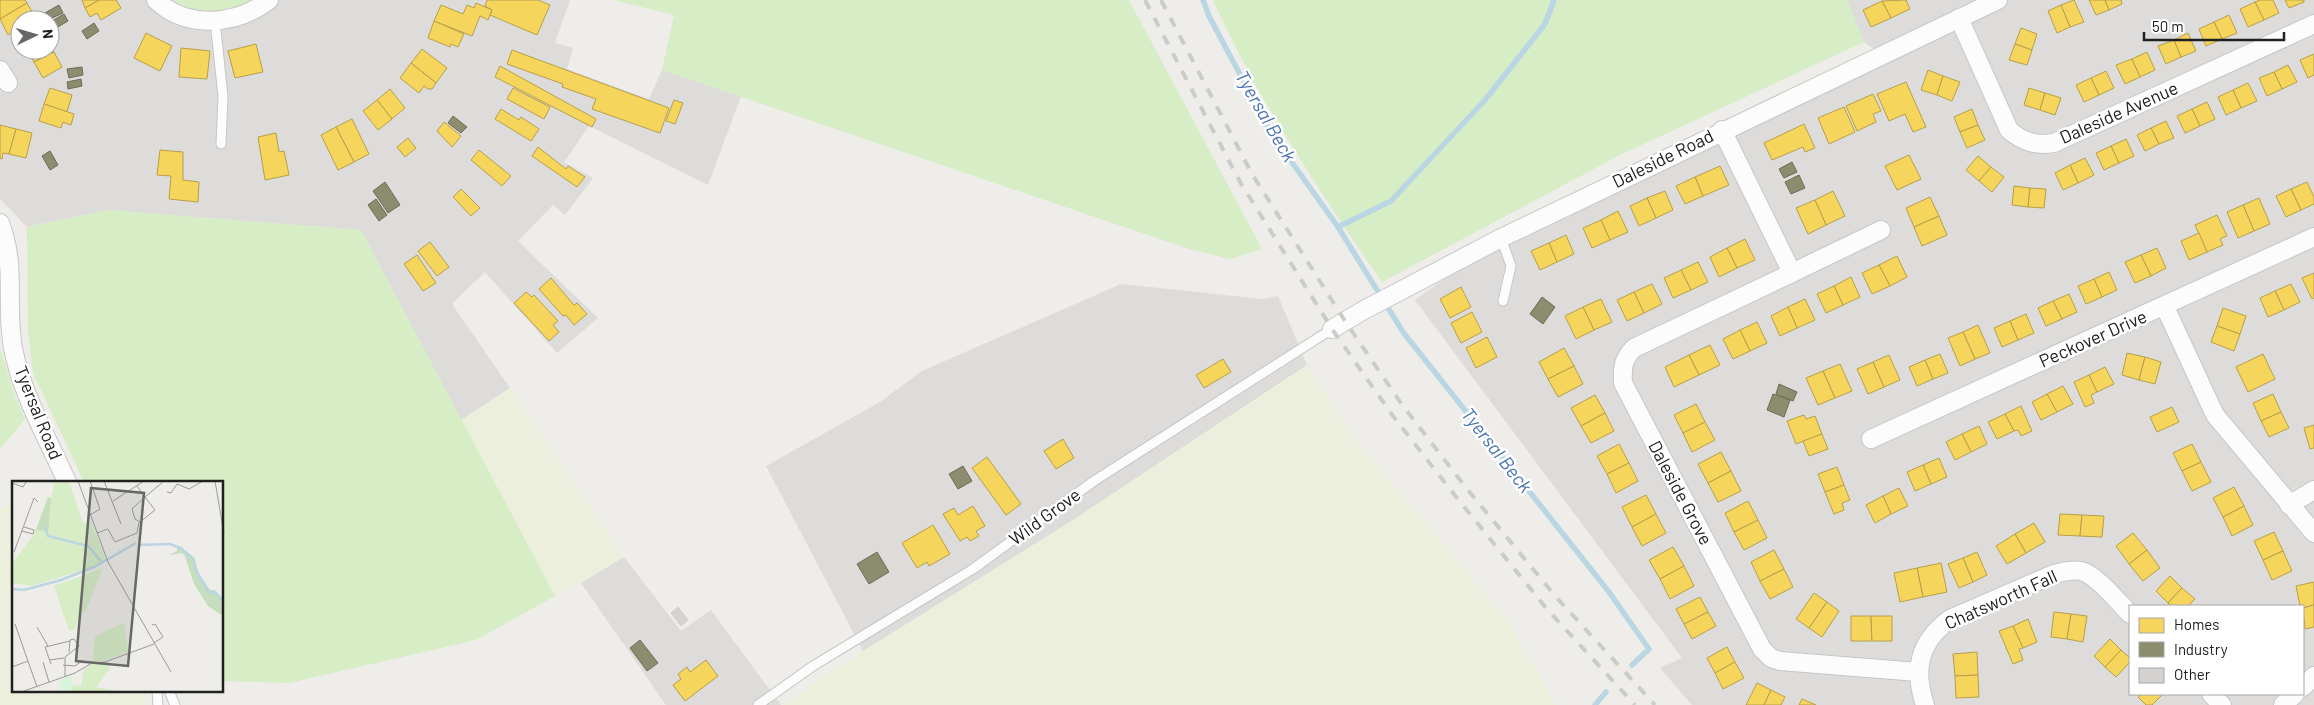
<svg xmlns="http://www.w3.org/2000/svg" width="2314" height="705" viewBox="0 0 2314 705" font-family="Barlow,sans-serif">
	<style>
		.residential { fill: #dddcda; fill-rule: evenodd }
		.farmland { fill: #ecefdc }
		.grass { fill: #d6edc6 }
		.homes { fill: #f6d55c; stroke: #b69f4a }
		.industry { fill: #8c8c6e; stroke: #6c6c57 }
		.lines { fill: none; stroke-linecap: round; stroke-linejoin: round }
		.stream { stroke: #bbd6e3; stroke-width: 5.5 }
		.building { fill: #d5d3d0; stroke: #d1cfca }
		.service-casing { stroke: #c7c6c5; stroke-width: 11 }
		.minor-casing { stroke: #c7c6c5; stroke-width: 20 }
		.service { stroke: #fcfcfc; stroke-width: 9 }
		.minor { stroke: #fcfcfc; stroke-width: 18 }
		.rail { stroke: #cbcbca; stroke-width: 4; stroke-dasharray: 10 10; stroke-linecap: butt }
		.labels { text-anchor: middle; stroke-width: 5; stroke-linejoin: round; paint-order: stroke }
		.street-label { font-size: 18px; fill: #202020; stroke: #fff }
		.water-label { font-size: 19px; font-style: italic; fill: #4771b4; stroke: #fff }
		.inset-river { fill: none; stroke: #bbd6e3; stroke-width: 2.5 }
		.inset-road { fill: none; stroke: #9c9b99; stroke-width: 1 }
		.view { fill: #686866; fill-opacity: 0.15; stroke: #686866; stroke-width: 2.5 }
		.inset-edge { fill: none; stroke: #202020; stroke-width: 2.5 }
	</style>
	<rect width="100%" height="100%" fill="#eeede9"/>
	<g class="residential">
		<path d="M0 0H570L555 43 573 48 567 69 649 99 662 70 741 96 708 185 589 126 564 162 593 178 565 215 553 205 518 241 598 318 557 353 485 272 452 304 510 388 461 420 361 230 108 210 27 227 0 199ZM20 20H50V50H20Z"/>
		<path d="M1847 0H2314V705H1692L1660 668 1682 658 1415 300 1501 238 1883 55 1864 42ZM2130 606H2303V694H2130Z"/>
		<path d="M1121 284 1263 299 1278 296 1307 365 1070 522 863 651 766 466 880 402 922 371Z"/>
		<path d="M624 557 681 631 711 610 781 705H666L581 583Z"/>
	</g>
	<g class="farmland">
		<path d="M1307 365 1356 441 1508 621 1556 705H784L846 662 1070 522Z"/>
		<path d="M510 388 624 557 555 596 461 420Z"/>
		<path d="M14 502V691H143L147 705H0V508Z"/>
	</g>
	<g class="grass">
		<path d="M170 0H257C229 14 197 18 170 0Z"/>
		<path d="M613 0H1129L1262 249 1230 259 1186 248 662 70 674 15Z"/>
		<path d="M1213 0H1847L1864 42 1622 154 1382 282C1320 192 1258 100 1213 0Z"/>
		<path d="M108 210 361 230 555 596 476 640 289 683 223 681 222 482H84L33 373 28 331 27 227Z"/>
		<path d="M0 348 15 396 25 419 0 449Z"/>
	</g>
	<g class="homes">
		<path d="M0 0H25L27 3 0 19Z"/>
		<path d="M82 0H99L85 8Z"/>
		<path d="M99 0H116L121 8 101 20 97 13 90 17 85 8Z"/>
		<path d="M487 0H538L550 5 537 35 490 15 492 10 485 6Z"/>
		<path d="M1906 0 1910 9 1891 18 1882 1Z"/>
		<path d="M2074 0 2084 22 2070 27 2061 5Z"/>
		<path d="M2089 0H2105L2109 10 2096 15Z"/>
		<path d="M2105 0H2121L2122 4 2109 10Z"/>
		<path d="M2260 0H2273L2279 13 2264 20 2255 2Z"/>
		<path d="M2285 0H2304V2L2289 8Z"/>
		<path d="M1882 1 1891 18 1871 27 1863 10Z"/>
		<path d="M2255 2 2264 20 2248 27 2240 9Z"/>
		<path d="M27 3 36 19 20 20V28L8 35 0 19Z"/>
		<path d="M476 3 492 10 488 20 480 16 472 36 434 21 441 5 463 14 467 5 474 8Z"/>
		<path d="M2061 5 2070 27 2057 33 2048 11Z"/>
		<path d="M2229 15 2237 33 2222 39 2214 22Z"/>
		<path d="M434 21 464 34 458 47 451 44 450 47 428 38Z"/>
		<path d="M2214 22 2222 39 2206 46 2199 29Z"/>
		<path d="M2021 28 2037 34 2032 50 2015 44Z"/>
		<path d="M146 33 172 46 160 71 134 58Z"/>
		<path d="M2188 33 2196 51 2181 57 2174 40Z"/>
		<path d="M2174 40 2181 57 2166 64 2158 46Z"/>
		<path d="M256 44 263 72 235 78 228 51Z"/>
		<path d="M2015 44 2032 50 2027 65 2009 60Z"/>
		<path d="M50 45 54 52 34 62 27 50H50Z"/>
		<path d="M181 48 210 51 207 79 179 77Z"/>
		<path d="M422 49 447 68 436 83 411 63Z"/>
		<path d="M512 50 669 108 660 133 592 109 596 99 562 87 563 84 507 64Z"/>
		<path d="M54 52 62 67 43 78 34 62Z"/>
		<path d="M2147 52 2155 70 2140 77 2132 59Z"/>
		<path d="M2314 54V75L2308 78 2300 60Z"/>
		<path d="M2132 59 2140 77 2125 84 2116 65Z"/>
		<path d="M411 63 436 83 432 89H428L424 86 419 93 400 78Z"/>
		<path d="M2288 65 2297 82 2282 89 2274 72Z"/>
		<path d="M500 66 596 119 592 127 495 77Z"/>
		<path d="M1928 70 1943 76 1937 95 1921 90Z"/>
		<path d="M2106 71 2114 88 2099 95 2091 78Z"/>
		<path d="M2274 72 2282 89 2267 96 2259 78Z"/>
		<path d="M1943 76 1960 82 1952 101 1937 95Z"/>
		<path d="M2091 78 2099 95 2084 102 2076 85Z"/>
		<path d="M1906 82 1926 127 1913 132 1905 114 1889 121 1877 94Z"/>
		<path d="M2248 83 2257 101 2241 108 2233 90Z"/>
		<path d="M50 88 72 95 67 112 44 104Z"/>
		<path d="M513 88 550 107 544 119 507 99Z"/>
		<path d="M2029 88 2045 93 2040 110 2024 105Z"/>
		<path d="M390 89 405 108 392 119 377 100Z"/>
		<path d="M2233 90 2241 108 2226 115 2218 97Z"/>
		<path d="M2045 93 2061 98 2055 115 2040 110Z"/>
		<path d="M1873 94 1881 111 1873 114 1876 122 1857 131 1846 106Z"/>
		<path d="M377 100 392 119 378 130 363 111Z"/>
		<path d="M674 100 683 103 675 124 666 121Z"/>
		<path d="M2207 102 2215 119 2200 126 2192 109Z"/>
		<path d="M44 104 74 114 71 125 63 122 61 128 39 121Z"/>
		<path d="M1844 107 1855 132 1829 144 1818 118Z"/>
		<path d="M501 109 519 120 521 117 539 129 531 141 495 119Z"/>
		<path d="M1972 109 1978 125 1960 132 1954 117Z"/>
		<path d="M2192 109 2200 126 2185 133 2177 116Z"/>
		<path d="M352 119 369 154 354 162 336 127Z"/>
		<path d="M2166 121 2174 138 2159 144 2151 128Z"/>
		<path d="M444 122 461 136 452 147 437 131Z"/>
		<path d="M1804 124 1815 148 1805 152 1803 147 1772 160 1764 143Z"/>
		<path d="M0 125 16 129 9 154 3 153 2 159 0 158Z"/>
		<path d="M1978 125 1985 140 1967 148 1960 132Z"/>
		<path d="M336 127 354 162 338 170 321 135Z"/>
		<path d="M2151 128 2159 144 2145 151 2137 135Z"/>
		<path d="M16 129 32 133 26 158 9 154Z"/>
		<path d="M276 133 279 152 284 151 289 175 265 180 258 137Z"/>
		<path d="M408 138 416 148 405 157 397 147Z"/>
		<path d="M2126 139 2134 156 2119 163 2111 146Z"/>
		<path d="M2111 146 2119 163 2104 170 2096 153Z"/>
		<path d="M538 147 566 169 568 166 585 177 577 187 532 156Z"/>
		<path d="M160 150 183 152V180L199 182 198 202 169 199 171 176 157 175Z"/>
		<path d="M479 150 511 176 502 186 471 160Z"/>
		<path d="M1909 155 1921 179 1897 190 1885 166Z"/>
		<path d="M1978 156 1991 167 1979 181 1966 170Z"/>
		<path d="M2085 158 2094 175 2078 183 2070 165Z"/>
		<path d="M2070 165 2078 183 2063 190 2055 173Z"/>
		<path d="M1720 166 1729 185 1703 196 1695 177Z"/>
		<path d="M1991 167 2004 177 1992 192 1979 181Z"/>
		<path d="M1695 177 1703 196 1685 204 1676 186Z"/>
		<path d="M2307 182 2314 197V204L2301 210 2291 189Z"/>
		<path d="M2014 186 2030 188 2028 207 2012 205Z"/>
		<path d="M2030 188 2046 189 2044 208 2028 207Z"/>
		<path d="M461 189 480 208 471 216 453 197Z"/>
		<path d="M2291 189 2301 210 2286 217 2276 196Z"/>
		<path d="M1665 191 1673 210 1656 218 1647 198Z"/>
		<path d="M1833 191 1845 216 1826 225 1815 200Z"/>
		<path d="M1930 197 1939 216 1914 227 1906 208Z"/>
		<path d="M1647 198 1656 218 1639 226 1630 206Z"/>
		<path d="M2259 198 2270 224 2254 231 2243 205Z"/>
		<path d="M1815 200 1826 225 1808 234 1796 208Z"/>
		<path d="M2243 205 2254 231 2238 238 2227 212Z"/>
		<path d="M1618 211 1628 232 1610 240 1601 220Z"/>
		<path d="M2217 215 2227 236 2220 239 2223 245 2207 252 2195 225Z"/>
		<path d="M1939 216 1947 235 1922 246 1914 227Z"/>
		<path d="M1601 220 1610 240 1592 248 1583 228Z"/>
		<path d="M2199 233 2207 252 2189 260 2181 241Z"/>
		<path d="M1566 235 1574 254 1557 262 1549 243Z"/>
		<path d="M1745 239 1755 260 1737 268 1727 248Z"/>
		<path d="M430 242 449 267 437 276 418 251Z"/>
		<path d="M1549 243 1557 262 1540 270 1531 251Z"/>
		<path d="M1727 248 1737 268 1719 277 1710 257Z"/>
		<path d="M2157 248 2166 268 2151 276 2141 255Z"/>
		<path d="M417 255 436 283 423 291 404 264Z"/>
		<path d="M2141 255 2151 276 2135 283 2125 262Z"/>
		<path d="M1897 256 1907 277 1890 286 1879 265Z"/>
		<path d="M1698 262 1708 282 1691 290 1681 270Z"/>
		<path d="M1879 265 1890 286 1872 294 1862 273Z"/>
		<path d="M1681 270 1691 290 1673 298 1664 278Z"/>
		<path d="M2109 272 2117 290 2102 297 2094 279Z"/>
		<path d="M2314 273V298L2312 299 2302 278Z"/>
		<path d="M1851 277 1860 297 1843 305 1834 286Z"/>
		<path d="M551 278 574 305 577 303 587 314 574 325 566 315 563 316 539 289Z"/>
		<path d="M2094 279 2102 297 2086 304 2078 286Z"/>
		<path d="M1652 284 1662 304 1644 313 1634 292Z"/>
		<path d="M2291 284 2300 302 2284 310 2275 291Z"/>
		<path d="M1834 286 1843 305 1826 313 1817 294Z"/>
		<path d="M1461 287 1471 307 1450 318 1440 299Z"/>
		<path d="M2275 291 2284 310 2268 317 2260 298Z"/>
		<path d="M526 292 532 297 534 295 558 321 553 325 559 332 549 341 514 303Z"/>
		<path d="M1634 292 1644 313 1627 321 1617 300Z"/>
		<path d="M2069 294 2077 312 2062 319 2053 301Z"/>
		<path d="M1601 299 1612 322 1594 330 1583 307Z"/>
		<path d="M1805 299 1815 320 1797 328 1788 307Z"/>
		<path d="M2053 301 2062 319 2046 326 2038 308Z"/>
		<path d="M1583 307 1594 330 1576 339 1565 316Z"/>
		<path d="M1788 307 1797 328 1780 336 1771 316Z"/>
		<path d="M2223 308 2246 316 2240 334 2217 326Z"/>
		<path d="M1472 312 1482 332 1461 343 1451 323Z"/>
		<path d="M2026 314 2034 333 2018 340 2010 321Z"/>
		<path d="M2010 321 2018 340 2002 347 1994 328Z"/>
		<path d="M1757 322 1767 343 1750 351 1740 330Z"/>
		<path d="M1978 325 1990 353 1975 359 1963 332Z"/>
		<path d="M2217 326 2240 334 2234 351 2211 342Z"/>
		<path d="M1740 330 1750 351 1733 359 1723 339Z"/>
		<path d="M1963 332 1975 359 1960 366 1948 338Z"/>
		<path d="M1487 337 1497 357 1476 368 1466 348Z"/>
		<path d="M1710 345 1720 365 1699 375 1689 355Z"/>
		<path d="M1564 348 1574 366 1548 379 1539 362Z"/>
		<path d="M2127 353 2145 357 2139 380 2122 375Z"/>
		<path d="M1940 354 1948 373 1933 379 1925 360Z"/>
		<path d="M2263 354 2275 379 2248 392 2236 367Z"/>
		<path d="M1689 355 1699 375 1674 387 1665 367Z"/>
		<path d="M1889 355 1900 380 1884 387 1873 362Z"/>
		<path d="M2145 357 2161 362 2155 384 2139 380Z"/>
		<path d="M1223 359 1231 372 1204 388 1196 375Z"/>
		<path d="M1925 360 1933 379 1917 386 1909 367Z"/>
		<path d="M1873 362 1884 387 1868 394 1857 369Z"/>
		<path d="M1840 364 1852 391 1835 398 1823 371Z"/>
		<path d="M1574 366 1583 384 1558 397 1548 379Z"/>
		<path d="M2105 367 2114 384 2097 392 2089 375Z"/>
		<path d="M1823 371 1835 398 1818 405 1806 378Z"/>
		<path d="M2089 375 2097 392 2091 395 2094 403 2085 407 2074 382Z"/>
		<path d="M2063 386 2073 404 2057 412 2047 394Z"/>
		<path d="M2047 394 2057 412 2041 420 2032 402Z"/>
		<path d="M2273 394 2281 412 2261 421 2253 403Z"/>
		<path d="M1595 395 1605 413 1581 426 1571 408Z"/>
		<path d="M1696 404 1705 422 1683 433 1674 415Z"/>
		<path d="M2021 406 2032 431 2021 436 2018 430 2014 431 2005 414Z"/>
		<path d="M2172 407 2179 422 2157 432 2150 417Z"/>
		<path d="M2281 412 2289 428 2269 437 2261 421Z"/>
		<path d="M1605 413 1614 431 1591 443 1581 426Z"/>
		<path d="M2005 414 2014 431 1997 439 1988 422Z"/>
		<path d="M1804 415 1806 419 1815 416 1822 434 1796 444 1787 421Z"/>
		<path d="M1705 422 1715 440 1692 452 1683 433Z"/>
		<path d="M2314 425V448L2310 449 2304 428Z"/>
		<path d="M1979 426 1987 444 1971 452 1962 434Z"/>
		<path d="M1822 434 1828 449 1809 456 1803 441Z"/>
		<path d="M1962 434 1971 452 1955 460 1946 442Z"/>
		<path d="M1063 439 1074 458 1056 469 1044 451Z"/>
		<path d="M1619 444 1629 463 1607 474 1597 456Z"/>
		<path d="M2192 444 2201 462 2182 471 2173 453Z"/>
		<path d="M1721 452 1731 471 1708 483 1698 464Z"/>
		<path d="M987 457 1021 504 1006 515 972 468Z"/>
		<path d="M1939 458 1947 477 1931 484 1923 465Z"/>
		<path d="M2201 462 2211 482 2192 491 2182 471Z"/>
		<path d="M1629 463 1638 481 1616 493 1607 474Z"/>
		<path d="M1923 465 1931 484 1915 491 1907 472Z"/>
		<path d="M1837 467 1844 485 1825 492 1818 474Z"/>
		<path d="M1731 471 1741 491 1718 502 1708 483Z"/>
		<path d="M1844 485 1850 500 1842 503 1844 510 1834 514 1825 492Z"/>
		<path d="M2234 487 2244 506 2223 517 2213 498Z"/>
		<path d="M1899 488 1908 506 1891 514 1883 496Z"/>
		<path d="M1646 495 1656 514 1632 527 1622 507Z"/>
		<path d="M1883 496 1891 514 1875 523 1866 505Z"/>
		<path d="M1748 501 1758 520 1734 532 1725 513Z"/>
		<path d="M973 506 985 526 976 531 979 536 970 541 967 537 960 541 943 514 954 508 958 515Z"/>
		<path d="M2244 506 2253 525 2232 536 2223 517Z"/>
		<path d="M1656 514 1666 533 1642 546 1632 527Z"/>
		<path d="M2060 514 2082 515 2080 536 2058 535Z"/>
		<path d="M2082 515 2104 516 2102 537 2080 536Z"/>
		<path d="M1758 520 1767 538 1744 550 1734 532Z"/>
		<path d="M2034 523 2045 542 2026 553 2015 534Z"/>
		<path d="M933 525 950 554 929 566 927 562 917 568 902 543Z"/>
		<path d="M2274 532 2283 551 2263 560 2254 541Z"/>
		<path d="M2133 533 2147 550 2129 564 2116 546Z"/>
		<path d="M2015 534 2026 553 2007 564 1996 546Z"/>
		<path d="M1673 547 1684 566 1660 579 1649 560Z"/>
		<path d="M1774 550 1784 569 1760 581 1751 562Z"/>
		<path d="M2147 550 2160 568 2143 581 2129 564Z"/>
		<path d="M2283 551 2292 571 2272 580 2263 560Z"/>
		<path d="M1977 552 1987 575 1973 582 1963 558Z"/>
		<path d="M1963 558 1973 582 1959 588 1948 564Z"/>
		<path d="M1941 563 1947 592 1923 597 1917 568Z"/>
		<path d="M1684 566 1694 586 1670 599 1660 579Z"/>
		<path d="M1917 568 1923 597 1900 602 1894 573Z"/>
		<path d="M1784 569 1793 587 1770 599 1760 581Z"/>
		<path d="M2170 576 2182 588 2168 603 2156 591Z"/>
		<path d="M2314 582V605L2303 608 2300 606 2296 586Z"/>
		<path d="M2182 588 2195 599 2188 606H2171L2168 603Z"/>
		<path d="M1814 593 1827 602 1809 628 1796 619Z"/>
		<path d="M1700 597 1708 612 1684 624 1676 609Z"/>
		<path d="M1827 602 1839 611 1822 637 1809 628Z"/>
		<path d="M2314 605V627L2305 629 2303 608Z"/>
		<path d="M1708 612 1716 626 1692 639 1684 624Z"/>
		<path d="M2054 612 2071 614 2067 639 2051 637Z"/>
		<path d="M2071 614 2087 616 2083 642 2067 639Z"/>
		<path d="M1851 616H1871L1872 641H1851Z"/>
		<path d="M1871 616H1892V641H1872Z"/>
		<path d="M2028 619 2037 642 2023 648 2013 626Z"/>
		<path d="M2013 626 2023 648 2019 649 2023 660 2013 664 1999 631Z"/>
		<path d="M2110 639 2121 650 2105 667 2094 656Z"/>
		<path d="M1727 647 1735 662 1715 673 1707 658Z"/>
		<path d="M2121 650 2130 658V662L2116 677 2105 667Z"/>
		<path d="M1977 652 1978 675 1955 676 1953 654Z"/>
		<path d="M706 660 718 676 685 701 673 685 681 679 678 674 687 667 690 672Z"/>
		<path d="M1735 662 1744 678 1723 689 1715 673Z"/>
		<path d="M1978 675 1979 697 1956 698 1955 676Z"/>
		<path d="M1757 683 1771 690 1764 705H1746Z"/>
		<path d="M1771 690 1785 697 1781 705H1764Z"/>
		<path d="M2141 694H2163L2152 705H2146L2138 697Z"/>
		<path d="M1802 699 1816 705H1799Z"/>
	</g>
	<g class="industry">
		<path d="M59 5 63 13 48 20 45 13Z"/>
		<path d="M64 14 68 21 56 28 52 21Z"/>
		<path d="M94 23 99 31 87 39 82 31Z"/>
		<path d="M82 67 83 75 69 78 67 69Z"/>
		<path d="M81 79 82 86 68 89 67 82Z"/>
		<path d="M453 116 467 127 461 133 448 123Z"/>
		<path d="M50 151 58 165 50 170 42 156Z"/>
		<path d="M1792 162 1797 172 1784 178 1779 169Z"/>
		<path d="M1799 175 1805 188 1791 194 1785 182Z"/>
		<path d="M385 182 400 205 388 213 373 191Z"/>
		<path d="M376 199 387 215 379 221 368 205Z"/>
		<path d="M1542 297 1555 307 1543 324 1530 314Z"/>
		<path d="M1779 384 1797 392 1793 401 1776 394Z"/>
		<path d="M1773 394 1790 400 1784 417 1767 410Z"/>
		<path d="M963 466 972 481 958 489 949 474Z"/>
		<path d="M877 552 889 572 869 584 857 564Z"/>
		<path d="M640 640 658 663 647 671 630 648Z"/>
	</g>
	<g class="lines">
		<g class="stream">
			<path d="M1203 0 1209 16 1271 133 1338 227 1403 332 1609 592 1649 649 1632 665"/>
			<path d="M1338 227 1391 201 1485 100 1545 24 1554 0"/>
			<path d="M1595 705 1606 692"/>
		</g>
	</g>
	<path class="building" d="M678 607 688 620 681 626 671 613Z"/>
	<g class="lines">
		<g class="service-casing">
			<g id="service">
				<path d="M215 21 223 96 221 144"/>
				<path d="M1501 238 1511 266 1503 301"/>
				<path d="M157 691 158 705"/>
				<path d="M169 691 175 705"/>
				<path d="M758 705 813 666 973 569 1094 481 1332 329"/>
			</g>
		</g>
		<g class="minor-casing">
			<g id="minor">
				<path d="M156 0C187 30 237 25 269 0"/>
				<path d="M1959 18 2009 130C2023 142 2036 146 2054 143L2314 24"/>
				<path d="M0 70 8 83"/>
				<path d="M1722 130 1792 273 1634 348C1623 359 1622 368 1623 383L1762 649 1771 658 1780 661 1918 672"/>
				<path d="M0 223C17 267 5 304 13 348 22 395 48 439 67 482"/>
				<path d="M1792 273 1881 230"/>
				<path d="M2165 307 2215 415 2314 533"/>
				<path d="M1332 329 1364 310 1501 238 1998 0"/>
				<path d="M1871 439 2314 237"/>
				<path d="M2289 505 2314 490"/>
				<path d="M2303 687 2314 676"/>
				<path d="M2211 694 2222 705"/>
				<path d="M1925 705C1913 669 1919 642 1950 619L2054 574C2062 572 2072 569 2081 571 2096 574 2119 603 2130 614"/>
				<path d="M2283 705 2295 694"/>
			</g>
		</g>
		<use href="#service" class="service"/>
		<use href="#minor" class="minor"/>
		<g class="rail">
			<path d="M1145 0 1240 182 1332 329 1393 416 1457 498 1546 608 1635 705"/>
			<path d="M1161 0 1252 174 1345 321 1403 406 1467 489 1556 597 1655 705"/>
		</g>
	</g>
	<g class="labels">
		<g class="street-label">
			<text transform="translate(2119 113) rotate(-24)" y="6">Daleside Avenue</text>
			<text transform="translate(1663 159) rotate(-26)" y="6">Daleside Road</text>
			<text transform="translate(2093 339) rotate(-24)" y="6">Peckover Drive</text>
			<text transform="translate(38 413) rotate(68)" y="6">Tyersal Road</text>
			<text transform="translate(1680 493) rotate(62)" y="6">Daleside Grove</text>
			<text transform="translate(1045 517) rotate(-36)" y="6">Wild Grove</text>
			<text transform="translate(2001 600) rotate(-24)" y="6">Chatsworth Fall</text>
		</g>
		<g class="water-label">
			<text transform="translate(1266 116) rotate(60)" y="7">Tyersal Beck</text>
			<text transform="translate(1497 450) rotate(52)" y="7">Tyersal Beck</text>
		</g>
	</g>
	<g transform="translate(12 481)">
		<rect width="211" height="211" fill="#eeede9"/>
		<path d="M43 0H57L71 42 79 41 94 79 75 88 19 105 0 102V83L22 53 36 16 39 18ZM91 87 73 131 69 130 63 148 57 150 42 105ZM112 142 116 171 92 180H81L83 155ZM95 181 98 188 84 206 110 211H60V204L69 205 72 189 81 182Z" fill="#d6edc6"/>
		<path d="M36 16 39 18 36 51 24 49ZM165 64 182 76 187 93 198 109H203L211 119V135L196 125 182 103 173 75 170 72 157 74 165 70Z" fill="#c5debd"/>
		<path d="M60 194V211H49L48 199Z" fill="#d6f5da"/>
		<path class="inset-river" d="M33 46 36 55 76 65 89 80M126 64 158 63 169 67 182 79 183 88 197 111H203L212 121M0 108 12 109 49 99 82 86 124 62"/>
		<path class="inset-road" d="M66 0 96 81 159 191M92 0 109 43M203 0 212 53M0 2 11 6 14 1M125 5 133 16 143 29 128 41 123 38 120 28 121 27 133 16 152 0M155 11 159 12 165 3 177 8 191 0M101 20 132 0M78 34 88 28 78 0M10 50 21 53 22 49 12 46M85 52 96 48 103 61 125 52 127 41M2 71 22 17 26 21M3 143 25 206M140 144 143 143 151 156 142 162M25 146 36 165M37 179 52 177M31 181 37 201M39 183 33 166 58 160M51 184 63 185 70 180M0 186 16 180M53 196V176L67 165 62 158 58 159 57 171M9 211 63 192 80 182 93 181 142 163"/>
		<path class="view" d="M79 7 132 12 116 185 64 180Z"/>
		<rect width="211" height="211" class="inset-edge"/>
	</g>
	<rect x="2129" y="605" width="175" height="90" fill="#ffffff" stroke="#a6a6a6"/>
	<rect x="2139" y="618" width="25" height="15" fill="#f6d55c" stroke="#a6a6a6"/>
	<text x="2174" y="630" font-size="15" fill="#202020">Homes</text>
	<rect x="2139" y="642" width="25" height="15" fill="#8c8c6e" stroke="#a6a6a6"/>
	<text x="2174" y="655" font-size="15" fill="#202020">Industry</text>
	<rect x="2139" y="668" width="25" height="15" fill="#d5d3d0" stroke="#a6a6a6"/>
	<text x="2174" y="680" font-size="15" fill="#202020">Other</text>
	<g transform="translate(35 35) rotate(85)"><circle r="24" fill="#ffffff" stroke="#a6a6a6"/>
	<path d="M0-4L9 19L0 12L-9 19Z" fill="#686866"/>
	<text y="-8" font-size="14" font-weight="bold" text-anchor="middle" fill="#202020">N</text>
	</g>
	<path d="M2144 32v8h140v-8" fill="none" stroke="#202020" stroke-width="2.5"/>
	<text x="2152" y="32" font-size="15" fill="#202020" stroke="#ffffff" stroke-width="4" paint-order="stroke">50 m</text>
</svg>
